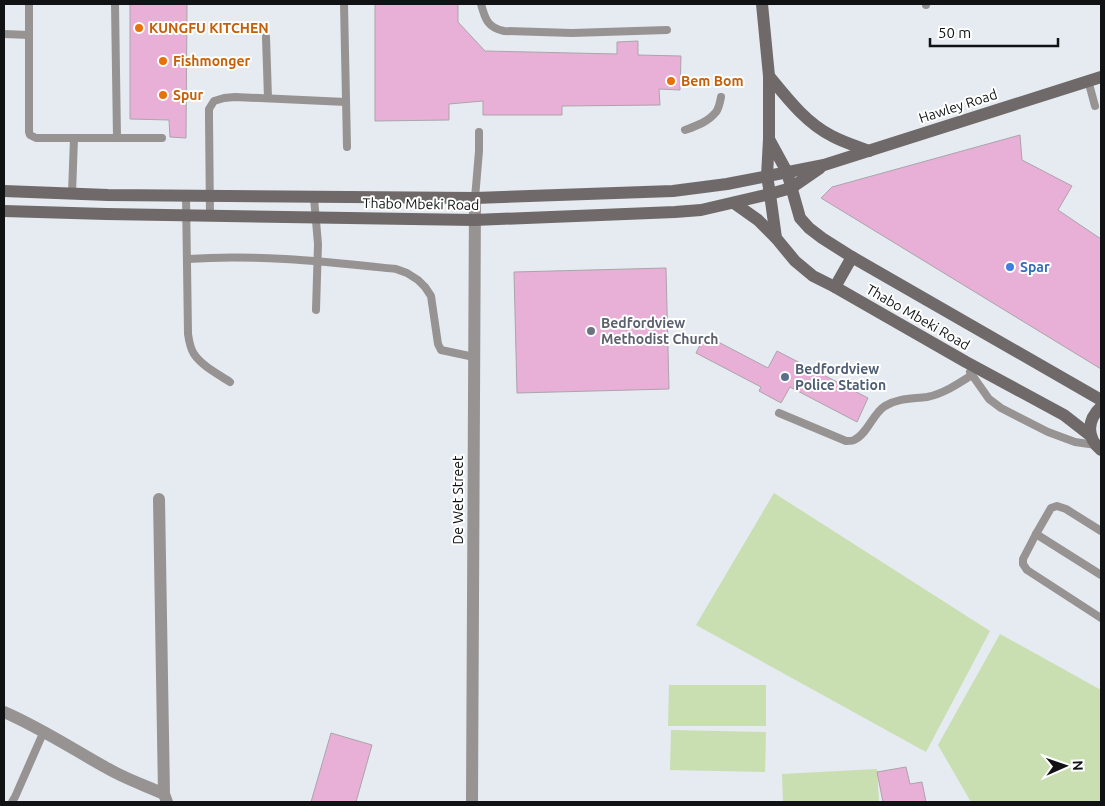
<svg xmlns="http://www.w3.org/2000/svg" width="1105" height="806" viewBox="0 0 1105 806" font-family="Ubuntu,sans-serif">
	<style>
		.grass { fill: #c9deb1 }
		.building { fill: #e8afd7; stroke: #aba5a9 }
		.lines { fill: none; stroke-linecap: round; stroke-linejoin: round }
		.lane { stroke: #979393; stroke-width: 8 }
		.street { stroke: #979393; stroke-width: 12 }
		.secondary { stroke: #6f6a69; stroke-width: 12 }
		.food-dot { fill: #e8710a; stroke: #fff; stroke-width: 2 }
		.shop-dot { fill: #3f7fe0; stroke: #fff; stroke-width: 2 }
		.worship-dot { fill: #6b7280; stroke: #fff; stroke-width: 2 }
		.service-dot { fill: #5c6f8a; stroke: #fff; stroke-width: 2 }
		.labels { text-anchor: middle; stroke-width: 4; stroke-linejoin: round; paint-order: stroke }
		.food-label { font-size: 14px; font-weight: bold; fill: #c56008; stroke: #fff; text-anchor: start }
		.street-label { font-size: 14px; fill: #101213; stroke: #fff }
		.shop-label { font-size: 14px; font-weight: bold; fill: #366cbe; stroke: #fff; text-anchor: start }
		.worship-label { font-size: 14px; font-weight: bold; fill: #5b616d; stroke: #fff; text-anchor: start }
		.service-label { font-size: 14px; font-weight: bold; fill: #4e5e75; stroke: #fff; text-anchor: start }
	</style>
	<rect width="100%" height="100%" fill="#e5ebf0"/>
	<g class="grass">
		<path d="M774 493 990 631 926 752 696 625Z"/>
		<path d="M1000 634 1101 690V802H971L938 745Z"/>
		<path d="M669 685H766V726H668Z"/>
		<path d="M671 730 766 732 765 772 670 770Z"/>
		<path d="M877 769 879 802H783L782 774Z"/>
	</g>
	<g class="building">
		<path d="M130 4H187L186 138 170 137 169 120 130 119Z"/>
		<path d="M375 4H458V22L485 51 617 54V42L638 41V55L681 56 680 90 659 89 660 105 562 106V115H483V101L449 104V120L375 121Z"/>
		<path d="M1020 135 1022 160 1072 186 1058 210 1101 239V369L821 198 832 187Z"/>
		<path d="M666 268 669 389 517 393 514 272Z"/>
		<path d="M705 335 768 368 777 351 868 398 857 422 790 387 781 403 759 391 761 387 696 353Z"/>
		<path d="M331 733 372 745 356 802H311Z"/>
		<path d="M906 767 910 784 922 782 926 802H883L877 772Z"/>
	</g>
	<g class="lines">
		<g class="lane">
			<path d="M29 4V132L30 135 36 138H162"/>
			<path d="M115 4 117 138"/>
			<path d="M344 4 347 147"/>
			<path d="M481 4C485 19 488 28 504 31L572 33 667 30"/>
			<path d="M926 4V5"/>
			<path d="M4 34 29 35"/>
			<path d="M266 37 268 98"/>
			<path d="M1088 80 1095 106"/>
			<path d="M685 130C696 126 708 122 716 112 719 108 720 102 721 97"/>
			<path d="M72 194 74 138"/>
			<path d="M186 196 188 334C189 341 190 348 194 354 202 366 218 374 230 382"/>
			<path d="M314 198 318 244 316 310"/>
			<path d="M475 198 479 151V132"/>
			<path d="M210 216 209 119V109L214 101 224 98 235 97 346 102"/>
			<path d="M188 259C257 254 327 262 396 269L407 273 418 280 425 287 431 296 438 344 441 350 474 357"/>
			<path d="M970 372 989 399 1001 408 1048 432 1075 442 1096 445"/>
			<path d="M779 413 846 441C848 441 853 441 854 440 867 435 873 413 885 406 898 398 912 399 927 397 943 394 958 384 972 375"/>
			<path d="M1101 531 1066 509 1057 506 1051 508 1036 534 1023 559V564L1027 570 1101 618"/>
			<path d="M1036 534 1101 575"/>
			<path d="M12 802 15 797 44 731"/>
		</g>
		<g class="street">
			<path d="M159 499 164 794 167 802"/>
			<path d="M4 712C39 727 71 748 105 767 123 778 144 785 164 794"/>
			<path d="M472 802 475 198"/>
		</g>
		<g class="secondary">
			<path d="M762 4 769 76V139L767 176 770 194 776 238 795 261 813 276 835 287 966 362 1064 415 1091 436"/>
			<path d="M769 76C787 98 806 123 832 136 843 142 856 146 869 151"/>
			<path d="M769 139 787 172 800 218 809 228 822 238 852 257 1101 400"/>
			<path d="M4 191 108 195 475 198 673 191 727 184 824 165 1101 77"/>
			<path d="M734 203 758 220 776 238"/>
			<path d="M4 211 106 214 474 220 675 212 701 210 770 194 791 188 820 168"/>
			<path d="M835 287 852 257"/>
			<path d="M1101 407C1087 420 1086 437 1101 450"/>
		</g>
	</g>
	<g class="food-dot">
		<circle cx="139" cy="28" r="5"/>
		<circle cx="163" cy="61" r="5"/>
		<circle cx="671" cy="81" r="5"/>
		<circle cx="163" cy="95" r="5"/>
	</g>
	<circle class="shop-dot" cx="1010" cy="267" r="5"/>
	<circle class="worship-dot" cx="591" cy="331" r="5"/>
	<circle class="service-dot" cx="785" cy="377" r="5"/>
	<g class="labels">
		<g class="food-label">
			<text x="149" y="33">KUNGFU KITCHEN</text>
			<text x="173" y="66">Fishmonger</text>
			<text x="681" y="86">Bem Bom</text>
			<text x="173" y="100">Spur</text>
		</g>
		<g class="street-label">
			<text transform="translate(958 106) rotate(-18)" y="5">Hawley Road</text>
			<text transform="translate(421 204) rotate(1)" y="5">Thabo Mbeki Road</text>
			<text transform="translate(918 317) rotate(30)" y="5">Thabo Mbeki Road</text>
			<text transform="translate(458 500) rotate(-90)" y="5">De Wet Street</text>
		</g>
		<g class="shop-label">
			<text x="1020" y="272">Spar</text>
		</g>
		<g class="worship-label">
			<text x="601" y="328">Bedfordview<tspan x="601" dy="16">Methodist Church</tspan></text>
		</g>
		<g class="service-label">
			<text x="795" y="374">Bedfordview<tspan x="795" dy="16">Police Station</tspan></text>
		</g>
	</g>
	<rect width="1105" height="806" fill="none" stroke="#101213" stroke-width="10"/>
	<g transform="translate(1065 766) rotate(88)" stroke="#ffffff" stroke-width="4" paint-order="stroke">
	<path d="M0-4L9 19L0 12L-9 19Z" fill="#101213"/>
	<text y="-8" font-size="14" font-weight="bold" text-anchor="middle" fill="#101213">N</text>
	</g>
	<path d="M930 38v8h128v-8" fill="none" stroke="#101213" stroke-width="2.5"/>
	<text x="938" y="38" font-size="15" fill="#101213" stroke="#ffffff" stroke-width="4" paint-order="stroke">50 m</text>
</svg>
